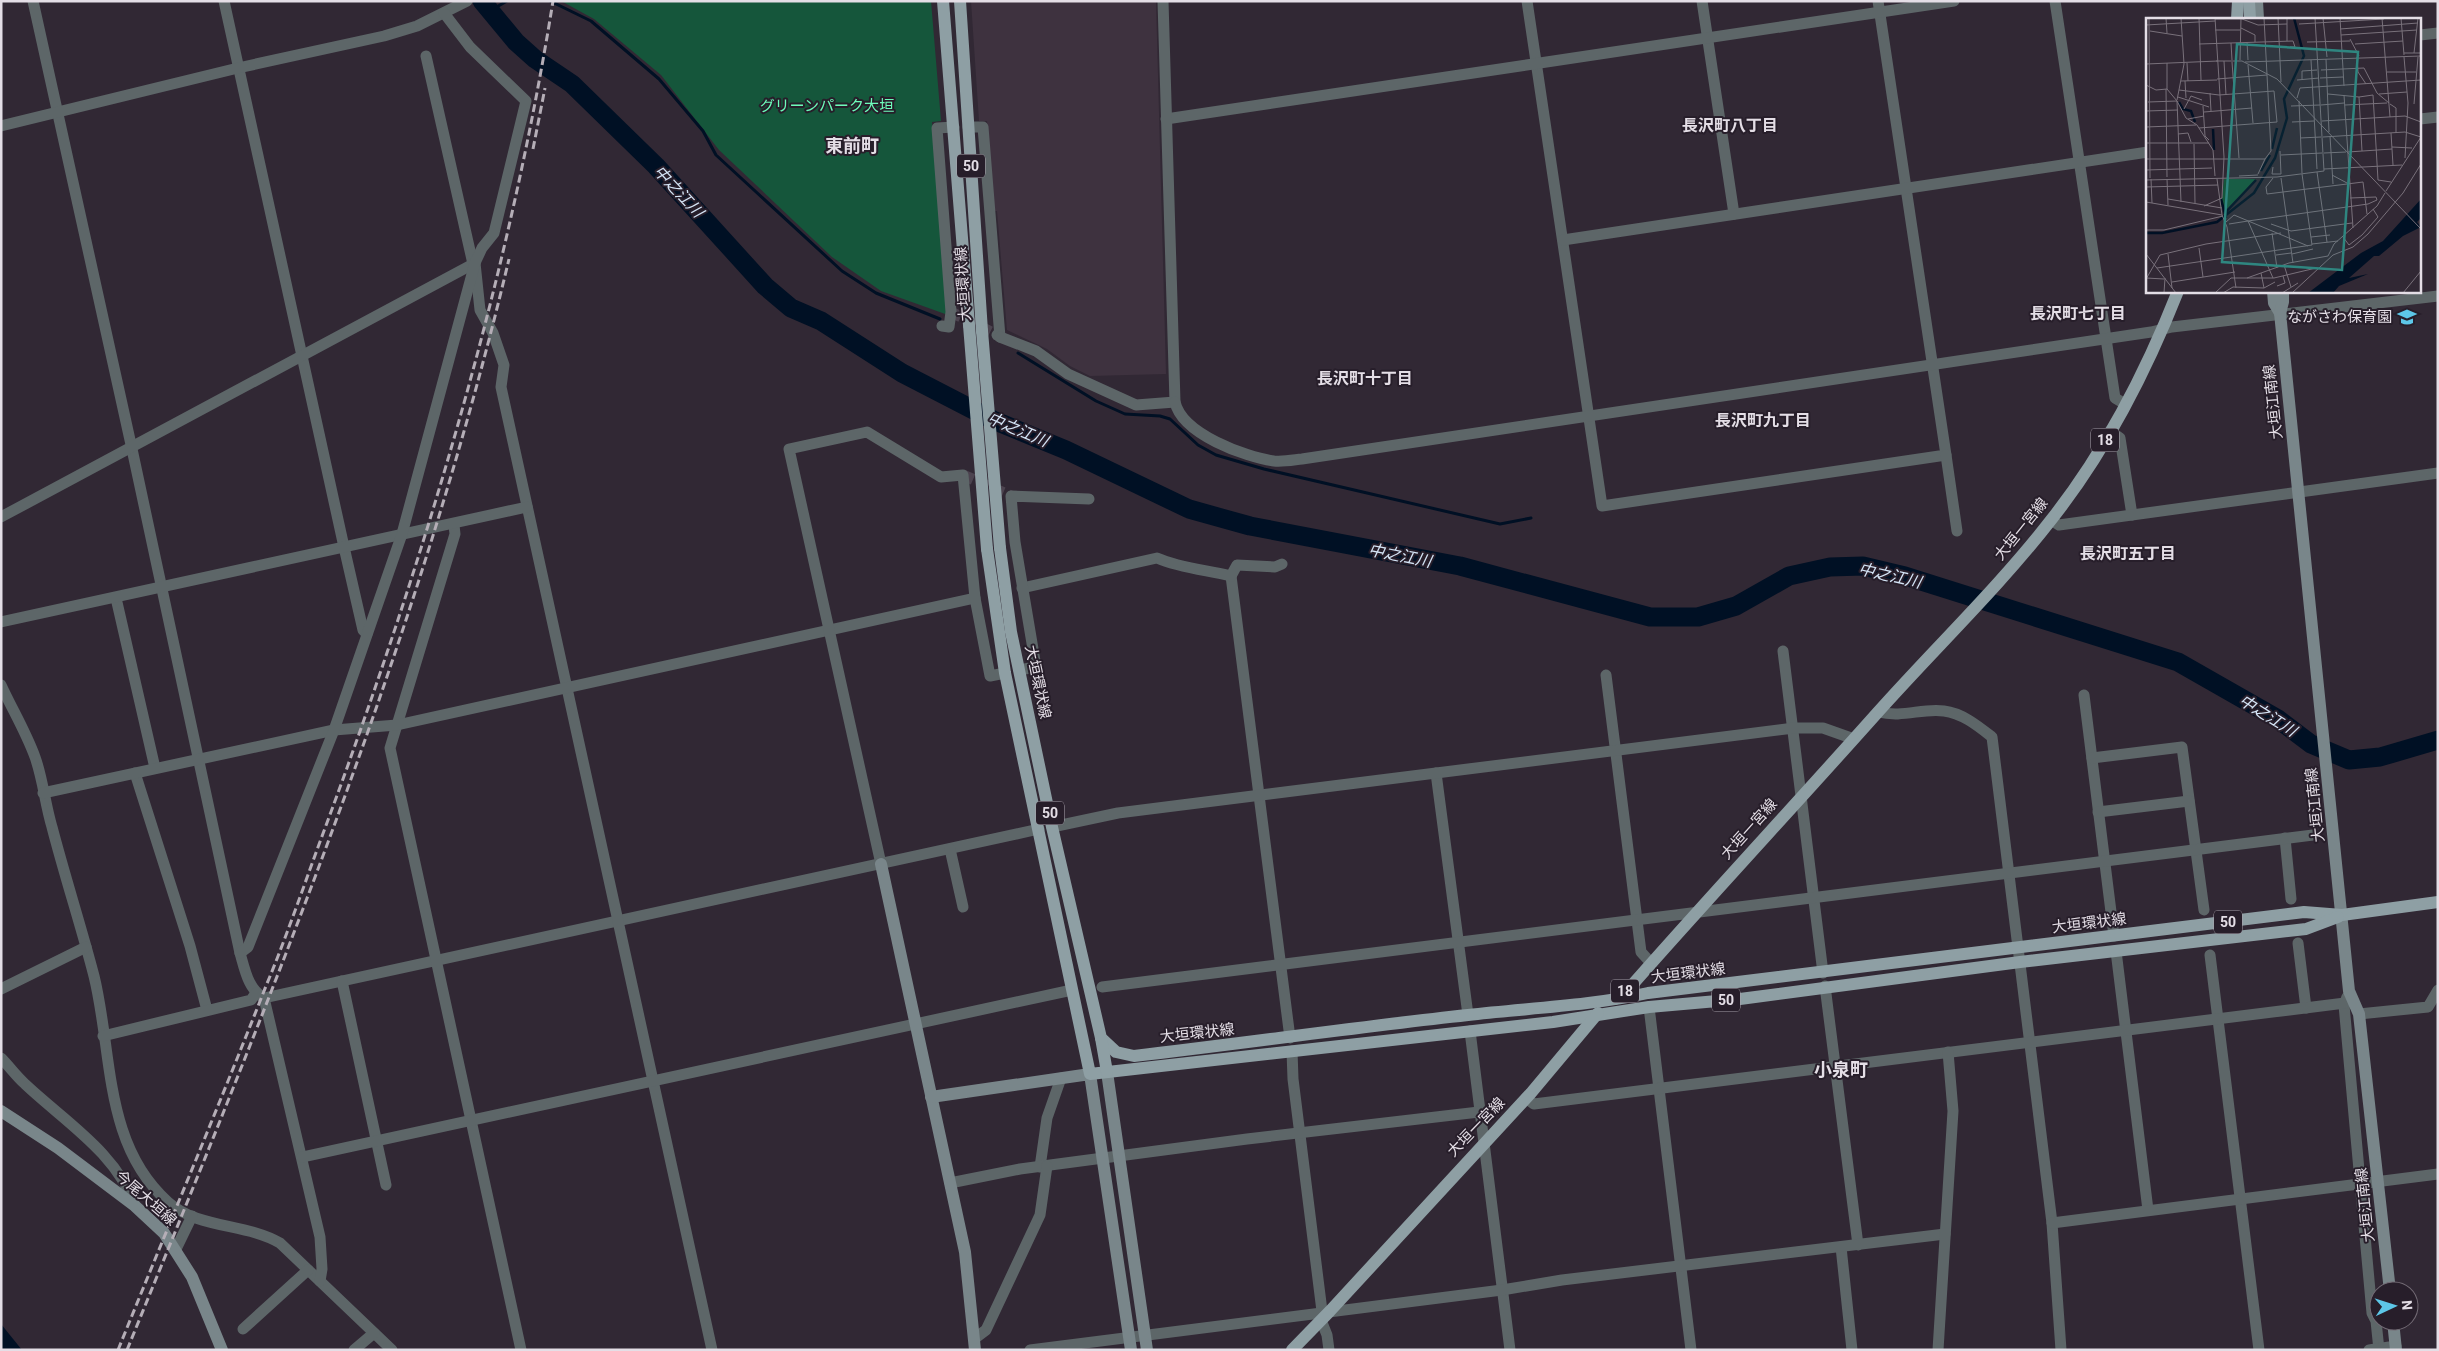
<svg xmlns="http://www.w3.org/2000/svg" width="2439" height="1351" viewBox="0 0 2439 1351" font-family="Roboto,'Noto Sans JP',sans-serif">
	<style>
		.industrial { fill: #3e323f }
		.green { fill: #15563b }
		.water { fill: #001024 }
		.lines { fill: none; stroke-linecap: round; stroke-linejoin: round }
		.stream { stroke: #001024; stroke-width: 3 }
		.river { stroke: #001024; stroke-width: 19 }
		.street-tunnel { stroke: #4c434f; stroke-width: 11; stroke-dasharray: 11 5.5; stroke-linecap: butt }
		.street { stroke: #5d6668; stroke-width: 11 }
		.secondary { stroke: #79868a; stroke-width: 12 }
		.primary { stroke: #8e9fa4; stroke-width: 12 }
		.rail { stroke: #b5aeb7; stroke-width: 3; stroke-dasharray: 8 4; stroke-linecap: butt }
		.primary-bridge { stroke: #8e9fa4; stroke-width: 12 }
		.labels { text-anchor: middle; stroke-width: 4; stroke-linejoin: round; paint-order: stroke }
		.shield { fill: #271e2a; stroke: #aba4ae; stroke-width: 1 }
		.shield-label { font-size: 14px; font-weight: bold; fill: #e4dee6 }
		.park-label { font-size: 15px; fill: #6dfbba; stroke: #271e2a }
		.street-label { font-size: 15px; fill: #e4dee6; stroke: #271e2a }
		.poi-label { font-size: 15px; fill: #e4dee6; stroke: #271e2a; text-anchor: end }
		.neighbourhood-label { font-size: 16px; font-weight: bold; fill: #e4dee6; stroke: #271e2a }
		.water-label { font-size: 16px; font-style: italic; fill: #d5e5f7; stroke: #271e2a }
		.quarter-label { font-size: 18px; font-weight: bold; fill: #e4dee6; stroke: #271e2a }
		.inset-river { fill: none; stroke: #001024; stroke-width: 2.5 }
		.inset-road { fill: none; stroke: #79717b; stroke-width: 1 }
		.view { fill: #2f8680; fill-opacity: 0.15; stroke: #2f8680; stroke-width: 2.5 }
		.inset-edge { fill: none; stroke: #e4dee6; stroke-width: 2.5 }
	</style>
	<rect width="100%" height="100%" fill="#312834"/>
	<path class="industrial" d="M971 1H1156L1166 374 1090 376 1070 366 1047 349 1007 330 997 211H994L987 121H979Z"/>
	<path class="green" d="M931 1 941 121 932 122 948 315 881 291 832 257 719 150 661 75 594 19 563 2Z"/>
	<path class="water" d="M1 1324 22 1350H1Z"/>
	<g class="lines">
		<g class="stream">
			<path d="M550 1 591 21 659 79 703 131 716 155 842 271 876 293 940 319"/>
			<path d="M488 12 507 1"/>
			<path d="M1018 353 1096 401 1125 414 1160 416 1170 419 1198 445 1216 455 1264 469 1500 524 1531 518"/>
		</g>
		<path class="river" d="M482 1 516 42 535 59 572 84 656 166 765 286 791 308 821 321 902 373 993 420 1066 450 1189 509 1250 526 1460 566 1650 617H1698L1736 606 1789 576 1830 567 1863 566 1905 576 2178 662 2278 719 2311 744 2349 760 2380 757 2438 740"/>
		<g class="street-tunnel">
			<path d="M951 312 997 335"/>
			<path d="M963 475 1011 496"/>
		</g>
		<g class="street">
			<path d="M33 1 132 449 240 953C245 970 248 989 264 998L1039 829"/>
			<path d="M224 1 344 547 363 630 367 634"/>
			<path d="M1527 1 1602 506 1946 455 1878 1"/>
			<path d="M1702 1 1734 214"/>
			<path d="M2055 1 2115 398 2125 404"/>
			<path d="M2420 35 2438 33"/>
			<path d="M426 56 473 264"/>
			<path d="M1166 119 1954 1"/>
			<path d="M2420 119 2438 117"/>
			<path d="M1 126 238 68 384 36 417 26 467 1"/>
			<path d="M968 127H983L1000 337 997 335"/>
			<path d="M1563 240 2148 152"/>
			<path d="M475 263 480 310 493 333 504 365 501 387 712 1350"/>
			<path d="M942 326 949 327 951 312 937 128 954 127"/>
			<path d="M1000 337 1036 351 1068 374 1136 405 1175 402 1163 1"/>
			<path d="M1175 402C1182 434 1245 457 1274 461 1283 462 1293 460 1302 459L2151 332 2172 327 2438 296"/>
			<path d="M2110 431 2120 438 2132 515"/>
			<path d="M1946 455 1957 531"/>
			<path d="M1 517 475 263"/>
			<path d="M2051 520 2059 525 2438 473"/>
			<path d="M454 525 455 534 390 748 521 1350"/>
			<path d="M1231 576 1290 1038"/>
			<path d="M1022 588 1157 558C1180 568 1206 570 1231 576L1237 565 1275 567 1282 564"/>
			<path d="M116 598 155 768"/>
			<path d="M1 622 527 507"/>
			<path d="M1783 651 1823 973"/>
			<path d="M1019 670 1036 667 1015 542 1011 496 1089 499"/>
			<path d="M1606 675 1641 952 1651 963"/>
			<path d="M1 685C12 709 26 732 35 757 43 779 45 804 52 827 65 877 81 926 94 976 113 1053 103 1144 168 1202 198 1229 246 1223 280 1243L392 1350"/>
			<path d="M2084 695 2114 936"/>
			<path d="M1878 712C1904 718 1921 708 1944 711 1962 713 1978 726 1992 737L2052 1223 2061 1350"/>
			<path d="M2092 758 2182 747 2204 910"/>
			<path d="M135 773 190 946 207 1010"/>
			<path d="M1436 773 1468 1015"/>
			<path d="M43 793 334 730 397 725 975 598"/>
			<path d="M2098 812 2189 801"/>
			<path d="M1052 827 1118 813 1794 728H1823L1854 739"/>
			<path d="M2285 838 2291 899"/>
			<path d="M950 849 963 907"/>
			<path d="M881 864 789 449 867 432 941 477 963 475 975 598 990 676 1005 673"/>
			<path d="M2298 943 2306 1008"/>
			<path d="M2116 951 2148 1210"/>
			<path d="M240 953 248 947 334 730 402 534 475 263 482 248 494 233 526 101 470 47 444 13"/>
			<path d="M2210 955 2259 1350"/>
			<path d="M342 981 386 1185"/>
			<path d="M1825 986 1858 1245"/>
			<path d="M1102 987 2313 835"/>
			<path d="M1 989 86 947"/>
			<path d="M2347 997 2344 1005 2372 1313 2376 1321 2379 1350"/>
			<path d="M264 998 320 1237 322 1269 320 1281"/>
			<path d="M1649 1007 1691 1350"/>
			<path d="M2359 1014 2428 1007 2438 990"/>
			<path d="M1470 1031 1510 1350"/>
			<path d="M103 1036 251 1000 256 993"/>
			<path d="M1292 1051 1293 1079 1322 1311"/>
			<path d="M1 1058C9 1066 16 1076 25 1084 64 1121 117 1153 135 1206"/>
			<path d="M1526 1098 1534 1104 2345 1003"/>
			<path d="M302 1157 1072 990"/>
			<path d="M1040 1167 1047 1118 1061 1078"/>
			<path d="M950 1183 1020 1169 1247 1139 1479 1112"/>
			<path d="M2052 1223 2438 1174"/>
			<path d="M1841 1247 1852 1350"/>
			<path d="M176 1249 192 1216"/>
			<path d="M1321 1320 1327 1335 1329 1350"/>
			<path d="M243 1329 308 1270"/>
			<path d="M974 1339 986 1330 1040 1215 1047 1166"/>
			<path d="M354 1350 374 1333"/>
			<path d="M1030 1350 1502 1290 1562 1280 1945 1234"/>
			<path d="M1938 1350 1953 1111 1948 1052"/>
			<path d="M2369 1350 2396 1346"/>
		</g>
		<g class="secondary">
			<path d="M2257 1 2258 19"/>
			<path d="M2273 291 2274 303 2280 313"/>
			<path d="M2283 291V302L2280 313 2349 991 2359 1014 2390 1291"/>
			<path d="M881 864 965 1252 975 1350"/>
			<path d="M1107 1072 1147 1350"/>
			<path d="M931 1097 1090 1074 1131 1350"/>
			<path d="M1 1111 58 1148 135 1206 164 1233 192 1277 222 1350"/>
			<path d="M2393 1321 2396 1350"/>
		</g>
		<g class="primary">
			<path d="M943 1 969 325"/>
			<path d="M960 1 982 331"/>
			<path d="M2249 1 2250 19"/>
			<path d="M2237 19 2238 1"/>
			<path d="M1000 548 1011 632 1052 827 1101 1038 1116 1052 1134 1056C1246 1043 1357 1027 1468 1015 1528 1008 1589 1006 1648 993L2304 912 2342 915 2438 902"/>
			<path d="M987 549 1005 673 1090 1074 1553 1022 1649 1007 1740 999 2020 962 2306 929 2338 917"/>
			<path d="M1615 999 1633 984C1714 892 1797 803 1878 712 1935 648 1998 588 2051 520 2105 452 2146 372 2178 291"/>
			<path d="M1101 1038 1107 1072"/>
			<path d="M1292 1350 1330 1311 1531 1093 1598 1013"/>
		</g>
		<g class="rail">
			<path d="M533 149 545 88"/>
			<path d="M118 1350C167 1229 218 1108 266 986 286 938 303 888 321 839 422 567 507 288 553 1"/>
			<path d="M127 1350C273 992 420 635 509 259"/>
		</g>
		<g class="primary-bridge">
			<path d="M969 325 987 549"/>
			<path d="M982 331 1000 548"/>
		</g>
	</g>
	<defs>
		<g id="school-bare" transform="scale(1.5)"><path d="M0-5L7-2L0 1L-7-2ZM-4 1L0 2.5L4 1V4Q0 6-4 4Z" fill="#5dc7e8" stroke="#271e2a" stroke-width="2.5" paint-order="stroke"/></g>
	</defs>
	<g fill-rule="evenodd">
		<use href="#school-bare" x="2407" y="317"/>
	</g>
	<g class="labels">
		<g class="shield">
			<rect x="957" y="154.5" width="28" height="23" rx="4"/>
			<rect x="2091" y="428.5" width="28" height="23" rx="4"/>
			<rect x="1036" y="801.5" width="28" height="23" rx="4"/>
			<rect x="2214" y="910.5" width="28" height="23" rx="4"/>
			<rect x="1611" y="979.5" width="28" height="23" rx="4"/>
			<rect x="1712" y="988.5" width="28" height="23" rx="4"/>
		</g>
		<g class="shield-label">
			<text x="971" y="171">50</text>
			<text x="2105" y="445">18</text>
			<text x="1050" y="818">50</text>
			<text x="2228" y="927">50</text>
			<text x="1625" y="996">18</text>
			<text x="1726" y="1005">50</text>
		</g>
		<g class="park-label">
			<text x="827" y="111">グリーンパーク大垣</text>
		</g>
		<g class="street-label">
			<text transform="translate(963 284) rotate(-94)" y="5">大垣環状線</text>
			<text transform="translate(2273 402) rotate(-96)" y="5">大垣江南線</text>
			<text transform="translate(2021 529) rotate(-51)" y="5">大垣一宮線</text>
			<text transform="translate(1038 682) rotate(78)" y="5">大垣環状線</text>
			<text transform="translate(2315 805) rotate(-96)" y="5">大垣江南線</text>
			<text transform="translate(1749 829) rotate(-48)" y="5">大垣一宮線</text>
			<text transform="translate(2089 923) rotate(-7)" y="5">大垣環状線</text>
			<text transform="translate(1688 973) rotate(-7)" y="5">大垣環状線</text>
			<text transform="translate(1197 1033) rotate(-6)" y="5">大垣環状線</text>
			<text transform="translate(1476 1127) rotate(-46)" y="5">大垣一宮線</text>
			<text transform="translate(146 1198) rotate(41)" y="5">今尾大垣線</text>
			<text transform="translate(2365 1205) rotate(-96)" y="5">大垣江南線</text>
		</g>
		<g class="poi-label">
			<text x="2392" y="322">ながさわ保育園</text>
		</g>
		<g class="neighbourhood-label">
			<text x="1730" y="131">長沢町八丁目</text>
			<text x="2078" y="319">長沢町七丁目</text>
			<text x="1365" y="384">長沢町十丁目</text>
			<text x="1763" y="426">長沢町九丁目</text>
			<text x="2128" y="559">長沢町五丁目</text>
		</g>
		<g class="water-label">
			<text transform="translate(679 191) rotate(47)" y="6">中之江川</text>
			<text transform="translate(1018 429) rotate(23)" y="6">中之江川</text>
			<text transform="translate(1400 555) rotate(11)" y="6">中之江川</text>
			<text transform="translate(1890 575) rotate(13)" y="6">中之江川</text>
			<text transform="translate(2268 715) rotate(32)" y="6">中之江川</text>
		</g>
		<g class="quarter-label">
			<text x="852" y="152">東前町</text>
			<text x="1841" y="1076">小泉町</text>
		</g>
	</g>
	<g transform="translate(2146 18)">
		<rect width="275" height="275" fill="#312834"/>
		<path d="M78 161H110L79 193 76 181Z" fill="#15563b"/>
		<path d="M275 181V200L271 204 275 209 257 218 233 238H228L203 260 222 256 193 268 187 275H162L215 235 237 223Z" fill="#001024"/>
		<path class="inset-river" d="M33 84 37 91 45 93 49 104M67 111 68 132M126 131 131 110M115 153 124 137M75 181 80 200M78 196 110 162M0 215H16L71 204 108 175 129 140 141 100 138 81 158 38 148 0"/>
		<path class="inset-road" d="M3 0 4 160M20 0 21 15M53 0 55 62M69 0 78 139M118 0 125 133 119 141M132 0 135 64M141 0V23M177 0 181 39M194 0 198 68M236 0 244 99M255 0 258 37M69 1H96L112 7 141 6M153 6 238 1M0 7 69 3M95 10 109 17V24M194 11 272 5M69 12H94M4 13 36 18M195 17 271 12M204 21 213 38M101 24 102 42M161 24 204 23M85 25 86 42M53 26 147 23 149 29H144M209 26 257 23M258 35H275M268 35 272 0M211 39 212 54 220 66M258 39 262 85 259 140M180 41 183 114M94 42 95 0M165 42 171 151M70 43H96L131 61 275 211M78 43 80 77M86 44 93 140M99 44 275 38M21 45V71M41 45 42 63M0 46 72 43M102 47 107 105M175 52 218 50 231 75 243 85M241 54H270M174 60 197 59M71 61 121 57M156 61V53L171 52M151 62 173 60M35 63 71 62M39 63 40 80M0 67 10 72 21 71 31 83 35 184M20 71 21 159M33 72 73 77 128 73 131 104 53 110M64 75 65 93M182 76 213 79 227 77M233 76 261 74M198 77 207 210M227 77 232 162 245 164M32 79 63 89M213 79 216 133M151 80 154 70 275 62M31 82 38 46 35 0M31 83 40 100 51 107 67 132 69 158M153 83 156 155M2 84 31 83M244 86 250 90V115M268 86 272 39M175 87 198 85M199 87 241 85M57 88 59 118 63 122M145 88 174 87M38 91 45 78 56 82M0 93 32 92M58 94 106 90M42 101 58 98M176 103 259 98 275 104M146 104 168 103M0 109 50 107M245 115 247 147M32 116 42 115 45 124M184 118 187 166M177 119 259 114 275 119M154 120 175 119M0 125H63M48 126 49 185M246 129 266 130M134 133 135 156M202 134 246 131M178 135 200 134M135 137 176 135M0 141H119L112 156M127 149 126 156H135M178 151 256 147M0 152 66 150M171 154 181 224M186 157 201 165M93 158 112 157M127 160 120 169 121 176 217 164 221 196M135 160 147 245M5 161 6 185M21 161 22 187M71 161 76 197M0 162 131 159 178 153 169 0M0 169 72 167M240 173 275 119M204 180 230 179 231 182M22 181 76 190M0 184 76 197 81 209 90 270M58 188 76 180 78 139M102 203 222 186 231 182M102 203 127 260M80 204 88 197 162 228M83 206 102 203M125 206 145 213 206 205M0 212H18L77 198M126 215 131 250M165 219 184 217M197 219 203 227 216 217 232 199 227 191M166 226 192 223M53 230 57 259M0 236 30 275M22 236 26 270M146 236 167 231M130 237 145 235M138 247 145 269M11 250 166 227 156 156M115 255 118 270M0 260 18 261M101 260 143 245 182 238 188 226 231 188 239 175M0 261 14 237 60 226 135 215M26 264 89 254M131 268 139 265 137 258M18 275 19 260M69 275 85 260H128L170 250M77 275 87 269 118 270 129 264M136 275 152 265M146 275 187 237 207 229 222 216 257 175 275 146M257 275 275 253"/>
		<path class="view" d="M91 26 212 34 196 252 76 244Z"/>
		<rect width="275" height="275" class="inset-edge"/>
	</g>
	<rect width="2439" height="1351" fill="none" stroke="#e4dee6" stroke-width="5"/>
	<g transform="translate(2394 1306) rotate(86)"><circle r="24" fill="#271e2a" stroke="#736b75"/>
	<path d="M0-4L9 19L0 12L-9 19Z" fill="#5dc7e8"/>
	<text y="-8" font-size="14" font-weight="bold" text-anchor="middle" fill="#e4dee6">N</text>
	</g>
</svg>
